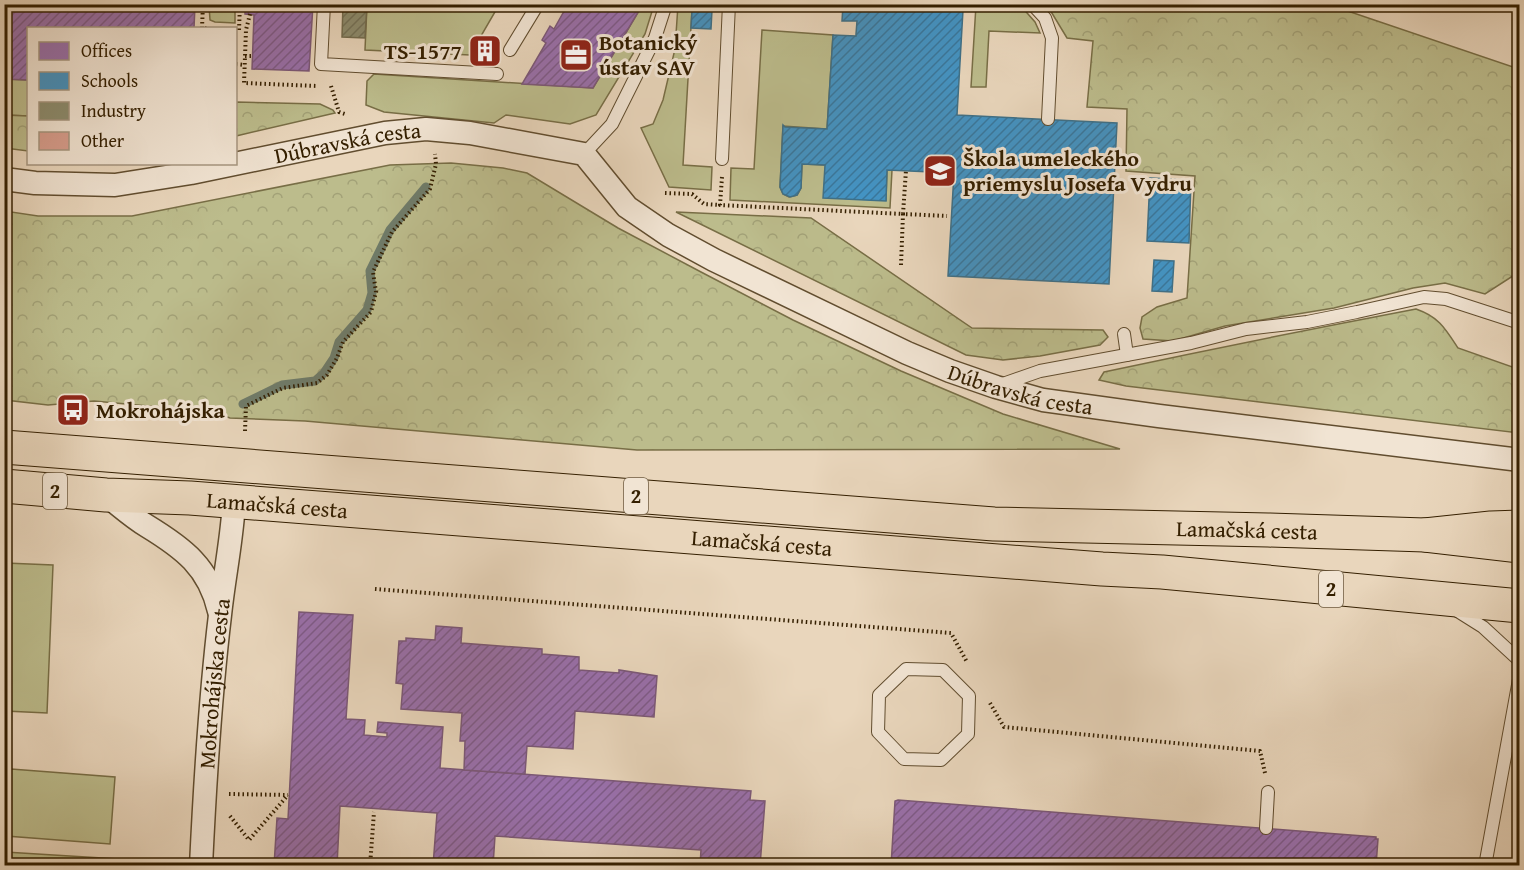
<svg xmlns="http://www.w3.org/2000/svg" width="1524" height="870" viewBox="0 0 1524 870" font-family="'Gentium Book Plus',serif">
	<style>
		.grass { fill: #bcbc8c; stroke: #786e46; stroke-width: 1.5 }
		.forest { fill: url(#forest-crowns); stroke: #786e46; stroke-width: 1.5 }
		.offices { fill: url(#offices-hatch); stroke: #7b5878; stroke-width: 1.5 }
		.schools { fill: url(#schools-hatch); stroke: #3e7088; stroke-width: 1.5 }
		.industry { fill: url(#industry-hatch); stroke: #726b4d; stroke-width: 1.5 }
		.lines { fill: none; stroke-linecap: round; stroke-linejoin: round }
		.stream { stroke: #6f7b69; stroke-width: 9 }
		.building { fill: url(#building-hatch); stroke: #341f00; stroke-width: 1.5 }
		.lane-casing { stroke: #614d2f; stroke-width: 14 }
		.street-casing { stroke: #614d2f; stroke-width: 25 }
		.primary-casing { stroke: #341f00; stroke-width: 35 }
		.highway-casing { stroke: #341f00; stroke-width: 35 }
		.path { stroke: #341f00; stroke-width: 4; stroke-dasharray: 1.5 3; stroke-linecap: butt }
		.lane { stroke: #f1e4d3; stroke-width: 12 }
		.street { stroke: #f1e4d3; stroke-width: 22 }
		.primary { stroke: #e9d6bc; stroke-width: 33 }
		.highway { stroke: #e9d6bc; stroke-width: 33 }
		.labels { text-anchor: middle; stroke-width: 6; stroke-linejoin: round; paint-order: stroke }
		.shield { fill: #f1e4d3; stroke: #6d5a3f; stroke-width: 1.5 }
		.shield-label { font-size: 21px; font-weight: bold; fill: #341f00 }
		.poi-label { font-size: 22px; font-weight: bold; fill: #341f00; stroke: #f1e4d3; text-anchor: start }
		.street-label { font-size: 22px; fill: #341f00; stroke: #f1e4d3 }
	</style>
	<defs>
		<pattern id="forest-crowns" width="20" height="18" patternUnits="userSpaceOnUse" patternTransform="scale(1.5)"><rect width="20" height="18" fill="#bcbc8c"/><path d="M2 6a3 3 0 1 1 6 0M12 15a3 3 0 1 1 6 0" fill="none" stroke="#a2a177"/></pattern>
		<pattern id="offices-hatch" width="6" height="6" patternUnits="userSpaceOnUse" patternTransform="scale(1.5)"><rect width="6" height="6" fill="#9970ab"/><path d="M-1 1l2-2M0 6l6-6M5 7l2-2" fill="none" stroke="#7e5b89"/></pattern>
		<pattern id="schools-hatch" width="6" height="6" patternUnits="userSpaceOnUse" patternTransform="scale(1.5)"><rect width="6" height="6" fill="#4393c3"/><path d="M-1 1l2-2M0 6l6-6M5 7l2-2" fill="none" stroke="#39779c"/></pattern>
		<pattern id="industry-hatch" width="6" height="6" patternUnits="userSpaceOnUse" patternTransform="scale(1.5)"><rect width="6" height="6" fill="#8c8c6e"/><path d="M-1 1l2-2M0 6l6-6M5 7l2-2" fill="none" stroke="#737258"/></pattern>
		<pattern id="building-hatch" width="6" height="6" patternUnits="userSpaceOnUse" patternTransform="scale(1.5)"><rect width="6" height="6" fill="#d79d8d"/><path d="M-1 1l2-2M0 6l6-6M5 7l2-2" fill="none" stroke="#af7f71"/></pattern>
	</defs>
	<rect width="100%" height="100%" fill="#e9d6bc"/>
	<filter id="stains"><feTurbulence type="fractalNoise" baseFrequency=".00333" numOctaves="4"/><feColorMatrix values="0 0 0 0 .2 0 0 0 0 .09 0 0 0 0 .02 0 0 0 .5 -.17"/></filter>
	<radialGradient id="worn" r=".72"><stop offset=".6" stop-color="#630" stop-opacity="0"/><stop offset="1" stop-color="#630" stop-opacity=".3"/></radialGradient>
	<g class="grass">
		<path d="M209 5H235V23L215 22 210 20Z"/>
		<path d="M367 5V4L499 5 470 55 365 50Z"/>
		<path d="M640 5H654L645 34 596 115 570 124 506 115 494 123 384 112 366 105 367 81 374 74 593 88 640 9Z"/>
		<path d="M678 5H719L718 10H692L683 165 712 167 711 190 669 187 641 128 653 124 663 100 675 49Z"/>
		<path d="M976 5H1020L1035 22 1040 33 989 31 986 87H971Z"/>
		<path d="M762 30 833 35 827 129 783 126 780 187 783 194 789 197 797 195 801 188 802 164 825 165 886 200 887 170H892L890 208 730 200 731 168 754 169Z"/>
		<path d="M4 79 28 80V116L5 115Z"/>
		<path d="M5 563 53 565 47 713 5 711Z"/>
		<path d="M11 769 115 777 110 844 6 836Z"/>
		<path d="M5 852 150 861 149 865H5Z"/>
	</g>
	<g class="forest">
		<path d="M1047 5H1330L1519 69V272L1485 294 1445 283 1413 288 1334 308 1225 326 1173 341 1143 339 1140 328 1142 317 1157 307 1187 298 1195 176 1126 171 1127 109 1087 107 1093 41 1067 38Z"/>
		<path d="M236 102 320 104 333 110 335 113 236 136Z"/>
		<path d="M4 115 28 116V151L5 148Z"/>
		<path d="M451 163 503 168 527 173 618 228 701 272 793 320 901 371 1003 414 1120 449 637 450 305 421 230 418 213 412 94 401 48 405 5 400V211L38 216H132L390 165Z"/>
		<path d="M676 212 811 218 972 328 1103 330 1108 337 1100 345 1040 356 1003 360 966 355Z"/>
		<path d="M1416 309C1439 317 1445 328 1458 348L1515 368 1519 365V433L1126 386 1099 380 1104 372C1207 350 1311 329 1416 309Z"/>
	</g>
	<g class="offices">
		<path d="M4 4 195 6 194 28H28V80L4 79Z"/>
		<path d="M245 4H313L309 71 252 69 254 15 245 14Z"/>
		<path d="M568 4H640V9L593 88 522 84 546 43 542 40 550 26 554 29Z"/>
		<path d="M299 612 353 615 346 719 365 720 364 735 387 737V733L377 732 378 722 443 727 440 768 751 791 750 800 765 801 760 866H700L701 850 495 836 493 866H433L437 813 340 806 337 866H274L277 818 288 819Z"/>
		<path d="M436 626 462 628 461 643 542 649V654L579 657V670L619 673V670L657 676 654 717 575 711 573 749 527 746 525 774 464 770 465 741H460L462 713 401 709 403 684 396 683 399 641H406V638L435 640Z"/>
		<path d="M898 800 1376 837V839H1378L1376 866H891L895 801Z"/>
	</g>
	<g class="schools">
		<path d="M843 5 963 10 957 115 1117 123 1109 284 948 276 954 173 887 170 886 201 823 198 825 165 802 164 801 188 797 195 790 197 783 194 780 187 783 125 785 127 827 129 833 35 856 36V34L857 21H842Z"/>
		<path d="M692 10H712L711 29 691 28Z"/>
		<path d="M1150 178 1191 180 1189 243 1147 241Z"/>
		<path d="M1154 260 1174 261 1172 292 1152 291Z"/>
	</g>
	<path class="industry" d="M343 4H367L365 38 342 37Z"/>
	<g class="lines">
		<path class="stream" d="M243 404 282 385 315 381 324 373 334 358 339 342 367 310 372 293 370 271 390 230 426 187"/>
	</g>
	<path class="building" d="M480 45 490 46V56L479 55Z"/>
	<g class="lines">
		<g class="lane-casing">
			<g id="lane">
				<path d="M324 4 321 64 497 74"/>
				<path d="M1032 4 1045 18 1052 38 1048 119"/>
				<path d="M510 50 538 4"/>
				<path d="M584 154 612 124 655 38 666 4"/>
				<path d="M722 159 729 4"/>
				<path d="M1124 334 1127 355"/>
				<path d="M1000 385 1040 371 1191 343 1246 329 1307 322 1357 312 1424 297 1446 299 1520 323"/>
				<path d="M1456 610 1483 627 1520 661"/>
				<path d="M906 669 943 670 969 696 968 734 941 760 904 759 878 732 879 695Z"/>
				<path d="M1266 828 1268 792"/>
				<path d="M1485 866 1520 674"/>
			</g>
		</g>
		<g class="street-casing">
			<g id="street">
				<path id="s1" d="M4 179 35 183 115 185 191 173 385 133 426 129 470 133 584 154 627 207 668 235 714 260 907 353 950 371 996 387 1043 400 1159 416 1520 460"/>
				<path d="M106 495C119 505 132 517 147 526 183 548 209 567 219 611"/>
				<path id="s2" d="M201 866C205 782 210 698 220 615 224 577 232 540 234 502"/>
			</g>
		</g>
		<g class="primary-casing">
			<g id="primary">
				<path id="s3" d="M4 447 994 524 1268 530 1425 535 1520 546"/>
				<path id="s4" d="M4 486 106 495 190 498 1102 569 1162 572 1520 606"/>
			</g>
		</g>
		<g class="highway-casing">
			<path id="highway" d="M1425 535 1491 528 1520 527"/>
		</g>
		<g class="path">
			<path d="M203 4 202 28H207"/>
			<path d="M250 14 246 30 244 83 317 86"/>
			<path d="M239 30 240 4"/>
			<path d="M245 56H252"/>
			<path d="M236 64 245 65"/>
			<path d="M331 86 339 112 345 114"/>
			<path d="M722 177 720 205 903 214 906 170"/>
			<path d="M665 193 692 194 704 204 720 205"/>
			<path d="M901 265 903 214 947 216"/>
			<path d="M245 431 246 406 283 388 317 383 327 375 337 358 343 342 371 312 376 292 373 272 392 232 430 189 436 164 435 154"/>
			<path d="M375 589 951 633 967 662"/>
			<path d="M990 703 1004 727 1260 751 1265 773"/>
			<path d="M229 794 288 795"/>
			<path d="M230 816 249 840 288 795"/>
			<path d="M370 866 374 812"/>
		</g>
		<use href="#lane" class="lane"/>
		<use href="#street" class="street"/>
		<use href="#primary" class="primary"/>
		<use href="#highway" class="highway"/>
	</g>
	<defs>
		<g id="building-square" transform="scale(1.725)"><rect x="-9" y="-9" width="18" height="18" rx="4" fill="#8f2418" stroke="#f1e4d3"/><path d="M-4-6H4V6H1V3H-1V6H-4ZM-2.5-4.3h1.7v1.8h-1.7ZM.8-4.3h1.7v1.8H.8ZM-2.5-1h1.7V.8h-1.7ZM.8-1h1.7V.8H.8Z" fill="#fff"/></g>
		<g id="office-square" transform="scale(1.725)"><rect x="-9" y="-9" width="18" height="18" rx="4" fill="#8f2418" stroke="#f1e4d3"/><path d="M-6-3h4V-5.5h4V-3h4V5H-6ZM-1-4.5V-3h2v-1.5ZM-6 0V1H6V0Z" fill="#fff"/></g>
		<g id="school-square" transform="scale(1.725)"><rect x="-9" y="-9" width="18" height="18" rx="4" fill="#8f2418" stroke="#f1e4d3"/><path d="M0-5L7-2L0 1L-7-2ZM-4 1L0 2.5L4 1V4Q0 6-4 4Z" fill="#fff"/></g>
		<g id="bus-square" transform="scale(1.725)"><rect x="-9" y="-9" width="18" height="18" rx="4" fill="#8f2418" stroke="#f1e4d3"/><path d="M-5-6H5V4H4V6H2V4H-2V6H-4V4H-5ZM-3.5-4V0h7V-4ZM-3.5 1.2v1.5H-2V1.2ZM2 1.2v1.5H3.5V1.2Z" fill="#fff"/></g>
	</defs>
	<g fill-rule="evenodd">
		<use href="#building-square" x="485" y="51"/>
		<use href="#office-square" x="576" y="55"/>
		<use href="#school-square" x="940" y="171"/>
		<use href="#bus-square" x="73" y="410"/>
	</g>
	<g class="labels">
		<g class="shield">
			<rect x="43" y="473" width="24" height="36" rx="4.5"/>
			<rect x="624" y="478" width="24" height="36" rx="4.5"/>
			<rect x="1319" y="571" width="24" height="36" rx="4.5"/>
		</g>
		<g class="shield-label">
			<text x="55" y="498">2</text>
			<text x="636" y="503">2</text>
			<text x="1331" y="596">2</text>
		</g>
		<g class="poi-label">
			<text x="599" y="50">Botanický<tspan x="599" dy="25">ústav SAV</tspan></text>
			<text x="462" y="59" text-anchor="end">TS-1577</text>
			<text x="963" y="166">Škola umeleckého<tspan x="963" dy="25">priemyslu Josefa Vydru</tspan></text>
			<text x="96" y="418">Mokrohájska</text>
		</g>
		<g class="street-label">
			<text dy="8" stroke="none"><textPath href="#s1" startOffset="348">Dúbravská cesta</textPath></text>
			<text dy="8" stroke="none"><textPath href="#s1" startOffset="1092">Dúbravská cesta</textPath></text>
			<text dy="8" stroke="none"><textPath href="#s4" startOffset="274">Lamačská cesta</textPath></text>
			<text dy="8" stroke="none"><textPath href="#s3" startOffset="1246">Lamačská cesta</textPath></text>
			<text dy="8" stroke="none"><textPath href="#s4" startOffset="760">Lamačská cesta</textPath></text>
			<text dy="8" stroke="none"><textPath href="#s2" startOffset="183">Mokrohájska cesta</textPath></text>
		</g>
	</g>
	<rect width="1524" height="870" fill="none" stroke="#e9d6bc" stroke-width="24"/>
	<rect x="6" y="6" width="1512" height="858" fill="none" stroke="#341f00" stroke-width="3"/>
	<rect x="12" y="12" width="1500" height="846" fill="none" stroke="#341f00" stroke-width="1.5"/>
	<rect x="27" y="27" width="210" height="138" fill="#f1e4d3" stroke="#a5957f" stroke-width="1.5"/>
	<rect x="39" y="42" width="30" height="18" fill="#9970ab" stroke="#a5957f" stroke-width="1.5"/>
	<text x="81" y="57" font-size="18" fill="#341f00">Offices</text>
	<rect x="39" y="72" width="30" height="18" fill="#4393c3" stroke="#a5957f" stroke-width="1.5"/>
	<text x="81" y="87" font-size="18" fill="#341f00">Schools</text>
	<rect x="39" y="102" width="30" height="18" fill="#8c8c6e" stroke="#a5957f" stroke-width="1.5"/>
	<text x="81" y="117" font-size="18" fill="#341f00">Industry</text>
	<rect x="39" y="132" width="30" height="18" fill="#d79d8d" stroke="#a5957f" stroke-width="1.5"/>
	<text x="81" y="147" font-size="18" fill="#341f00">Other</text>
	<rect width="100%" height="100%" filter="url(#stains)"/>
	<rect width="100%" height="100%" fill="url(#worn)"/>
</svg>
